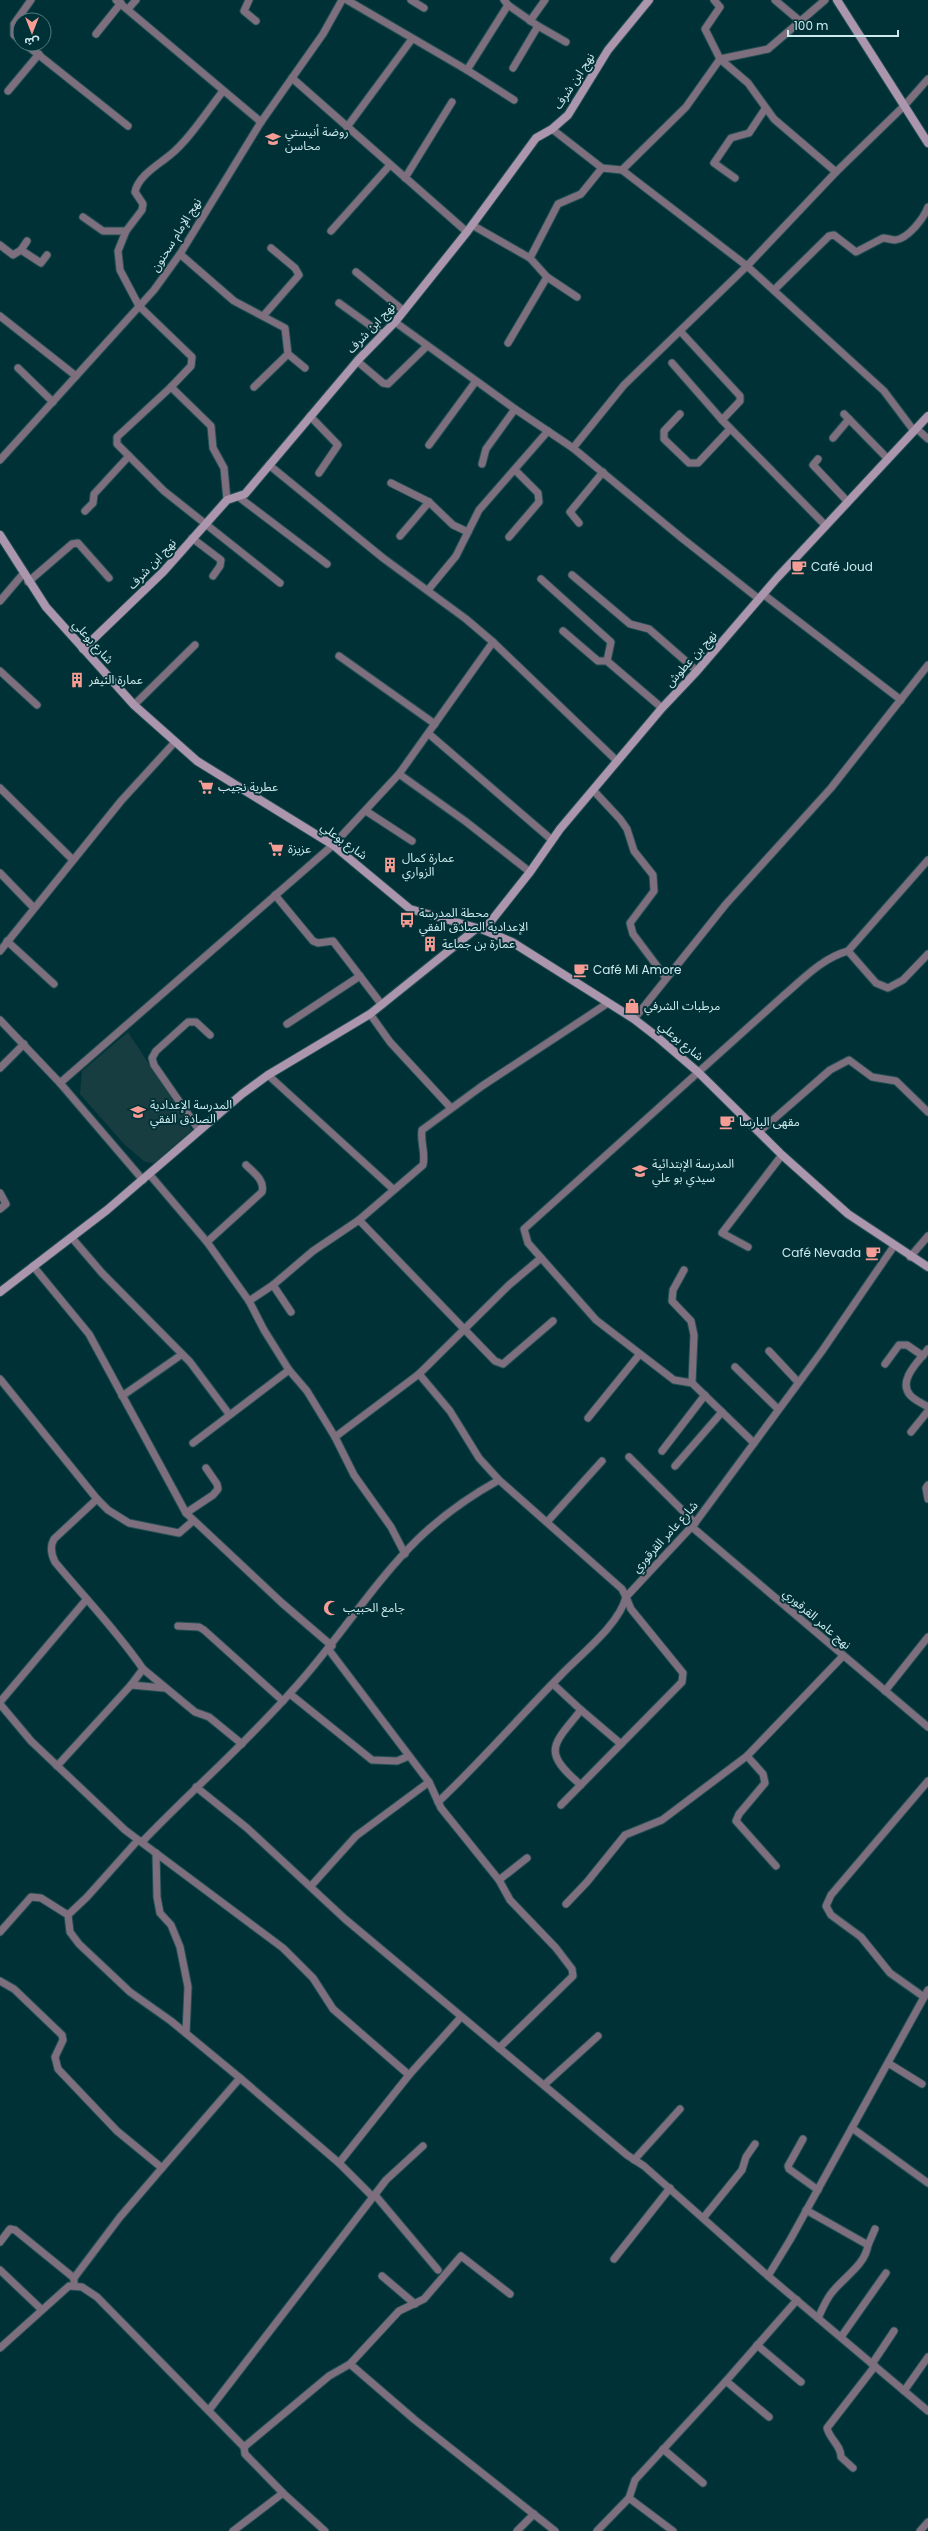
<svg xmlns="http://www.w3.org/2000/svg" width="928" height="2531" viewBox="0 0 928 2531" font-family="Poppins,'Noto Sans Arabic',sans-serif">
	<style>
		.built { fill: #173d41 }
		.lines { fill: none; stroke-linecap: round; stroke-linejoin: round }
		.street-casing { stroke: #214f53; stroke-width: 9 }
		.secondary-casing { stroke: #214f53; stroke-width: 10 }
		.street { stroke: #7d6f7d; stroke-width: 7 }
		.secondary { stroke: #ac96ad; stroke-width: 8 }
		.labels { text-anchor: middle; stroke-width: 4; stroke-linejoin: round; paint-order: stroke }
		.street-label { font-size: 12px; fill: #cdebee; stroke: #003136 }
		.poi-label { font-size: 12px; fill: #cdebee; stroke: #003136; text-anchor: start }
	</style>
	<rect width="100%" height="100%" fill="#003136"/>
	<path class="built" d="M128 1032 192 1130 154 1163 145 1162 124 1144 80 1094 82 1071Z"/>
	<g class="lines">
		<g class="street-casing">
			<g id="street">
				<path d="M116 0 261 122"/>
				<path d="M249 0 244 11 256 21"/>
				<path d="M347 0 467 70 508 5"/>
				<path d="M411 0 424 8"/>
				<path d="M504 0 508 5 538 26 513 68"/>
				<path d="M775 0 801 22"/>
				<path d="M825 0 768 49 720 59 748 83 774 119 836 172 905 105 928 79"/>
				<path d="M128 9 136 0"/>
				<path d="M530 21 545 0"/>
				<path d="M538 26 566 42"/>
				<path d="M96 34 121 3"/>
				<path d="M20 40 14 35V24L31 0"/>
				<path d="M25 44 128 126"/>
				<path d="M467 70 514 100"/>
				<path d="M292 78 467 232"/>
				<path d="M8 91 39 54"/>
				<path d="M347 127 412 39"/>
				<path d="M552 129 602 168 622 170 747 266 836 172"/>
				<path d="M622 170 686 107 720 59 705 29 720 7 714 0"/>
				<path d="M405 178 452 102"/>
				<path d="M735 178 714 163 731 138 749 133 765 109"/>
				<path d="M83 217 103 231H126"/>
				<path d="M472 225 530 258"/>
				<path d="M331 231 390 165"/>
				<path d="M0 245 13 255 21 250 41 263 47 255"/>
				<path d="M21 250 27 241"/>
				<path d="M180 254 234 301 285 328 288 354 254 387"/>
				<path d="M356 272 404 311"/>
				<path d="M774 290 829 236 834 235 856 252 883 238C886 238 892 240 895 240 908 239 924 218 928 207"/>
				<path d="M577 297 547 277 530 258 558 204 581 194 602 168"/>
				<path d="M339 303 382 334"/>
				<path d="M264 315 299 275 295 268 271 248"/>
				<path d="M0 316 76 376"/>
				<path d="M395 322 515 409 573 448 683 539 759 599"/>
				<path d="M681 332 740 396V401L722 420 825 525"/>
				<path d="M508 343 547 277"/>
				<path d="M288 354 305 368"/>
				<path d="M357 361 383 383 388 384 427 346"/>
				<path d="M672 363 722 420"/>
				<path d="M18 368 53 402"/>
				<path d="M171 387 191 366 192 357 139 306 120 270 118 251 126 231 142 210 143 204 135 192C138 176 158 165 170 155 188 141 208 110 223 91"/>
				<path d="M680 414 664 431V439L689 463H698L730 429"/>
				<path d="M844 414 888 459"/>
				<path d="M310 416 338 445 319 473"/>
				<path d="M916 428 928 439"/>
				<path d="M833 438 849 419"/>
				<path d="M429 445 476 381"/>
				<path d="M573 448 624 385 747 266 884 391 914 431"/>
				<path d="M818 459 813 465 848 502"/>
				<path d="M0 460 154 290 180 254 261 122 323 34 342 0"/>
				<path d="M482 464 486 449 515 409"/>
				<path d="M269 465 383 558 466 619 493 642"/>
				<path d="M391 483 429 502 453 525 468 532"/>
				<path d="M240 498 327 564"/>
				<path d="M227 500 224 468 213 448 211 426 171 387 117 437V444L164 491 280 583"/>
				<path d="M85 511 93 503 94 494 129 456"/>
				<path d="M579 523 570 512 603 472"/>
				<path d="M400 536 429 502"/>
				<path d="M509 537 539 502 538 493 515 470"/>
				<path d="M192 538 221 560 220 566 213 576"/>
				<path d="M572 575 630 624 649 629 697 671"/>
				<path d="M541 579 611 642 607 661"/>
				<path d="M28 582 72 544 78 543 109 578"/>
				<path d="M428 590 456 556 479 510 548 431"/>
				<path d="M763 594 901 700"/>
				<path d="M0 601 23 574"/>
				<path d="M563 631 598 661H607L662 708"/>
				<path d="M339 656 435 724"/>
				<path d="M0 671 37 705"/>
				<path d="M134 705 195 645"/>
				<path d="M429 734 552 840"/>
				<path d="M399 774 465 821 530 872"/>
				<path d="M0 788 73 860"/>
				<path d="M593 790 620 819 627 829 634 851 653 875 654 891 630 923 633 934 666 978"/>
				<path d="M366 811 412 841"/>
				<path d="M0 873 34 908"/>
				<path d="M275 895 313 941 318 943 333 941 382 1005"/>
				<path d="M7 941 54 984"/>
				<path d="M0 951 121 801 174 743"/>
				<path d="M848 951 876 983 888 988 903 980 928 954"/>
				<path d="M370 1014 390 1042 451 1108"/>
				<path d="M634 1019 726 904 831 788 928 665"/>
				<path d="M0 1020 60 1083"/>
				<path d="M287 1024 360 976"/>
				<path d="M0 1068 24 1044"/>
				<path d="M268 1075 393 1189"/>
				<path d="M199 1130 154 1065 152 1058 156 1051 188 1022H196L210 1035"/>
				<path d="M759 1132 830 1070 849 1060 872 1077 896 1081 928 1112"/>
				<path d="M150 1175 207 1242 249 1301 264 1330 289 1370 307 1391 335 1437 354 1475 391 1527 405 1554"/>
				<path d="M143 1180 60 1083 333 845 399 774 493 642 617 761"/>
				<path d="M0 1193 6 1204 0 1209"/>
				<path d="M359 1220 423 1165C426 1153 420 1142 422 1130L482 1086 608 1003"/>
				<path d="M72 1238 102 1273 190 1362 229 1414"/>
				<path d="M207 1242 262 1192C265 1180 254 1173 246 1165"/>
				<path d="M748 1247 722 1233 782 1155"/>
				<path d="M910 1257 928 1236"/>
				<path d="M33 1266 89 1334 186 1513 282 1603 332 1646"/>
				<path d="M684 1270 673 1290 672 1301 691 1321 694 1335 692 1383"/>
				<path d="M273 1285 291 1312"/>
				<path d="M249 1301 273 1285 313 1251 359 1220 495 1361 503 1364 553 1321"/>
				<path d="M928 1349C920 1360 897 1380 910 1395 914 1400 922 1403 928 1407"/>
				<path d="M769 1351 798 1382"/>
				<path d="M885 1364 899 1345H907L923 1356"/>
				<path d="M735 1367 778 1409"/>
				<path d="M419 1374 450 1411 479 1458 499 1480"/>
				<path d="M0 1379 97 1499 108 1510 129 1523 179 1533 193 1521"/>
				<path d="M122 1396 181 1355"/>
				<path d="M588 1418 639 1355"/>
				<path d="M911 1432 928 1411"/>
				<path d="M335 1437 419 1374 509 1285 541 1258"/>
				<path d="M193 1443 289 1370"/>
				<path d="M754 1443 692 1383 674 1380 596 1320 528 1243 524 1229 783 996C802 980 822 958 848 951L928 860"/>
				<path d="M662 1451 705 1395"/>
				<path d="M629 1457 695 1523"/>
				<path d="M675 1466 722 1412"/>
				<path d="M928 1485 926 1488 928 1499"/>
				<path d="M97 1499 54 1539C50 1546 51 1554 55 1562 84 1597 117 1631 143 1669"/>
				<path d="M186 1513 213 1495 218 1489 217 1484 206 1468"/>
				<path d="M547 1522 602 1461"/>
				<path d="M692 1527 928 1727"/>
				<path d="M178 1626 199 1627 204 1630 283 1701"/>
				<path d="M329 1650 429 1782 441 1808 499 1880 510 1900 556 1948 572 1969 573 1976 499 2048"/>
				<path d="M553 1684 581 1710C554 1744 540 1751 581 1785"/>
				<path d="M131 1685 164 1688"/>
				<path d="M885 1691 928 1637"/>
				<path d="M290 1694 372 1760 397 1761 409 1756"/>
				<path d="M0 1702 86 1600"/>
				<path d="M0 1704 31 1741 125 1830 283 1948 313 1978 333 2009 409 2075"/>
				<path d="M581 1710 621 1744"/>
				<path d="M747 1756 763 1774 765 1783 739 1814 736 1821 776 1866"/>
				<path d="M57 1766 131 1685 143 1669 195 1712 209 1717 242 1744"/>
				<path d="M196 1787 247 1828 345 1919 627 2155 644 2166 768 2276 928 2411"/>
				<path d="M561 1805 682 1682 683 1673 631 1609 626 1597 695 1523 822 1351 894 1246"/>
				<path d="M142 1842C191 1791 244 1745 291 1692 336 1644 371 1585 418 1539 442 1516 470 1496 499 1480L622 1589 626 1597C619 1625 581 1654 561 1675 519 1717 481 1762 438 1802"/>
				<path d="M156 1853 157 1897 160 1913 171 1925 180 1947 188 1987 186 2033"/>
				<path d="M499 1880 527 1858"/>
				<path d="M311 1886 356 1836 429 1782"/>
				<path d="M566 1904 587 1882 625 1835 662 1820 747 1756 843 1656"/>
				<path d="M68 1915 70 1932 79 1944 130 1992 171 2021 240 2078"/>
				<path d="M0 1932 31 1897 41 1898 68 1915 87 1897 138 1840"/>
				<path d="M0 1981 14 1989 62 2035 63 2040 55 2057 58 2069 117 2131 162 2168 120 2217 74 2278V2286"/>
				<path d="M924 1997 890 1973 861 1937 831 1915 826 1906 831 1895 928 1781"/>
				<path d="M888 2063 922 2084"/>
				<path d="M544 2085 598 2036"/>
				<path d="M852 2128 928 2183"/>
				<path d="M803 2139 788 2166 789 2169 818 2190"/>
				<path d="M634 2160 680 2109"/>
				<path d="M339 2163 409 2075 461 2017"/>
				<path d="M162 2168 240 2078 339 2163 373 2197 209 2410"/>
				<path d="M375 2195 438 2270"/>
				<path d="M373 2197 386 2180 423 2146"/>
				<path d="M806 2210 868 2245C865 2266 842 2278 830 2295 825 2302 822 2310 818 2318"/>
				<path d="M704 2217 742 2170 746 2157 755 2144"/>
				<path d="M0 2242 10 2229 15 2230 74 2278"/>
				<path d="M868 2245 875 2229"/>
				<path d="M614 2259 670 2188"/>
				<path d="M0 2270 41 2309"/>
				<path d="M382 2276 415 2304"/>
				<path d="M768 2276 790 2240 928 1990"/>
				<path d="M841 2337 886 2273"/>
				<path d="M757 2345 801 2382"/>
				<path d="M0 2348 69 2286 82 2287 97 2297 244 2447 329 2376 350 2364 415 2420 555 2531"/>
				<path d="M350 2364 399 2311 424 2299 461 2256 510 2294"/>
				<path d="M872 2364 894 2331"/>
				<path d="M726 2381 769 2417"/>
				<path d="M904 2391 928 2357"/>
				<path d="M663 2449 703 2483"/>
				<path d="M853 2468 841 2457C841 2445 830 2440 827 2428L875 2366"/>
				<path d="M283 2493 325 2531"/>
				<path d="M629 2498 673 2531"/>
				<path d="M233 2531 283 2493 245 2454 244 2447"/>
				<path d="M517 2531 534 2514"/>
				<path d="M597 2531 629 2498 635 2480 726 2381 797 2300"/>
				<path d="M920 2531 928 2522"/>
			</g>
		</g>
		<g class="secondary-casing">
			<g id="secondary">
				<path d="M837 0 928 143"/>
				<path d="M0 535 46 607 134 705 197 761 333 845 410 909 484 930 512 942 634 1019 656 1036 698 1072 782 1155 848 1214 928 1267"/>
				<path d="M83 649 163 572 227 500 245 494 359 359 395 322 467 232 536 138 552 129 568 115 608 50 649 0"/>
				<path d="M484 930 530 872 560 829 662 708 697 671 777 578 928 416"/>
				<path d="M0 1292 107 1210 242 1094 268 1075 370 1014 477 928"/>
			</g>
		</g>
		<use href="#street" class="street"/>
		<use href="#secondary" class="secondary"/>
	</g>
	<defs>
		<g id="school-bare" transform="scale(1.2)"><path d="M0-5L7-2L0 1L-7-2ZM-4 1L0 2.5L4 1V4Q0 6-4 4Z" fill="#f59c94" stroke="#003136" stroke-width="2.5" paint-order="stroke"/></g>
		<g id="cafe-bare" transform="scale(1.2)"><path d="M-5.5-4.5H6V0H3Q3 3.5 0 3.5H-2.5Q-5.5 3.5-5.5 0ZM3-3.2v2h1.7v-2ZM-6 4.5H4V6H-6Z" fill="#f59c94" stroke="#003136" stroke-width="2.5" paint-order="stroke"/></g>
		<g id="building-bare" transform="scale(1.2)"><path d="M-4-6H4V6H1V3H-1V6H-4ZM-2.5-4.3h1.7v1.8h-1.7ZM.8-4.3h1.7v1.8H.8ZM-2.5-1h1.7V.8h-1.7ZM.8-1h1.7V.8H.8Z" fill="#f59c94" stroke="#003136" stroke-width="2.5" paint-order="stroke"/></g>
		<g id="supermarket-bare" transform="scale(1.2)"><path d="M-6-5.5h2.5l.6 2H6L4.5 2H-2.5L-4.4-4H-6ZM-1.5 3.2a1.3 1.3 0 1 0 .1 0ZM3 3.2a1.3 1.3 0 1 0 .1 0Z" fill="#f59c94" stroke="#003136" stroke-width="2.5" paint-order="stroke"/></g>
		<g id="bus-bare" transform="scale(1.2)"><path d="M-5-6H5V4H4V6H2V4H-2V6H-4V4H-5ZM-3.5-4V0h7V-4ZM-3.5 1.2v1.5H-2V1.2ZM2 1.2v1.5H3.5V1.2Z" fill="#f59c94" stroke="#003136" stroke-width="2.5" paint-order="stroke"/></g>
		<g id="shop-bare" transform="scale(1.2)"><path d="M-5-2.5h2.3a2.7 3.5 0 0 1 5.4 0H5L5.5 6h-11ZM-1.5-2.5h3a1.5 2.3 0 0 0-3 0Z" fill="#f59c94" stroke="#003136" stroke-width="2.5" paint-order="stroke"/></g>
		<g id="mosque-bare" transform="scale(1.2)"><path d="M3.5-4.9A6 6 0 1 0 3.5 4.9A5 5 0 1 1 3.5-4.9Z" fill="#f59c94" stroke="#003136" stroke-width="2.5" paint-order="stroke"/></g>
	</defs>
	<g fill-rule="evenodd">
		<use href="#school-bare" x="273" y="139"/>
		<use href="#cafe-bare" x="799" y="567"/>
		<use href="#building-bare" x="77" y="680"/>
		<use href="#supermarket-bare" x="206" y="787"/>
		<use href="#supermarket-bare" x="276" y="849"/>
		<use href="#building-bare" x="390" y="865"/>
		<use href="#bus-bare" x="407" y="920"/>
		<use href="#building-bare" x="430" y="944"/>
		<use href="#cafe-bare" x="581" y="970"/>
		<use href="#shop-bare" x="632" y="1006"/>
		<use href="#school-bare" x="138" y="1112"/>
		<use href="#cafe-bare" x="727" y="1122"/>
		<use href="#school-bare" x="640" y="1171"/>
		<use href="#cafe-bare" x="873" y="1253"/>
		<use href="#mosque-bare" x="331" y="1608"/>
	</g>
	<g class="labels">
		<g class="street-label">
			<text transform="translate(574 81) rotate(-57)" y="4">نهج ابن شرف</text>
			<text transform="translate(176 235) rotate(-58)" y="4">نهج الإمام سحنون</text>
			<text transform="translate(371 328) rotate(-47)" y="4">نهج ابن شرف</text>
			<text transform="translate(152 564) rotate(-47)" y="4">نهج ابن شرف</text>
			<text transform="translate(93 642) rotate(48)" y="4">شارع بوعلي</text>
			<text transform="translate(691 659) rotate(-48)" y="4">نهج بن عطوش</text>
			<text transform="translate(344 841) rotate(36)" y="4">شارع بوعلي</text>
			<text transform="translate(681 1041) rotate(40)" y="4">شارع بوعلي</text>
			<text transform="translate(665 1537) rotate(-48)" y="4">شارع عامر القرقوري</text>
			<text transform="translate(817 1619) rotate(41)" y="4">نهج عامر القرقوري</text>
		</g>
		<g class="poi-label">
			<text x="285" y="136">روضة أنيستي<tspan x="285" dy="14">محاسن</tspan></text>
			<text x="811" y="571">Café Joud</text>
			<text x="89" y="684">عمارة النيفر</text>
			<text x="218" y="791">عطرية نجيب</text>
			<text x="288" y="853">عزيزة</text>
			<text x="402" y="862">عمارة كمال<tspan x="402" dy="14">الزواري</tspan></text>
			<text x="419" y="917">محطة المدرسة<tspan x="419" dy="14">الإعدادية الصادق الفقي</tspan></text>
			<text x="442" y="948">عمارة بن جماعة</text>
			<text x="593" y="974">Café Mi Amore</text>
			<text x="644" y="1010">مرطبات الشرفي</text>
			<text x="150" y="1109">المدرسة الإعدادية<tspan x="150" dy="14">الصادق الفقي</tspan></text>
			<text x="739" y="1126">مقهى البارسا</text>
			<text x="652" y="1168">المدرسة الإبتدائية<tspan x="652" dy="14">سيدي بو علي</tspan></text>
			<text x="861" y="1257" text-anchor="end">Café Nevada</text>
			<text x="343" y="1612">جامع الحبيب</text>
		</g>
	</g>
	<g transform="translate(32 32) rotate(180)"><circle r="19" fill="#003136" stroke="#527b80"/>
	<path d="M0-3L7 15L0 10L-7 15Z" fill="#f59c94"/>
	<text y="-6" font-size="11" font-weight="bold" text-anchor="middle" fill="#cdebee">ش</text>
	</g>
	<path d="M788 30v6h110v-6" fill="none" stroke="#cdebee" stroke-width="2"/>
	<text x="794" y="30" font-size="12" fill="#cdebee" stroke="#003136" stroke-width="3" paint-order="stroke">100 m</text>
</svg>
